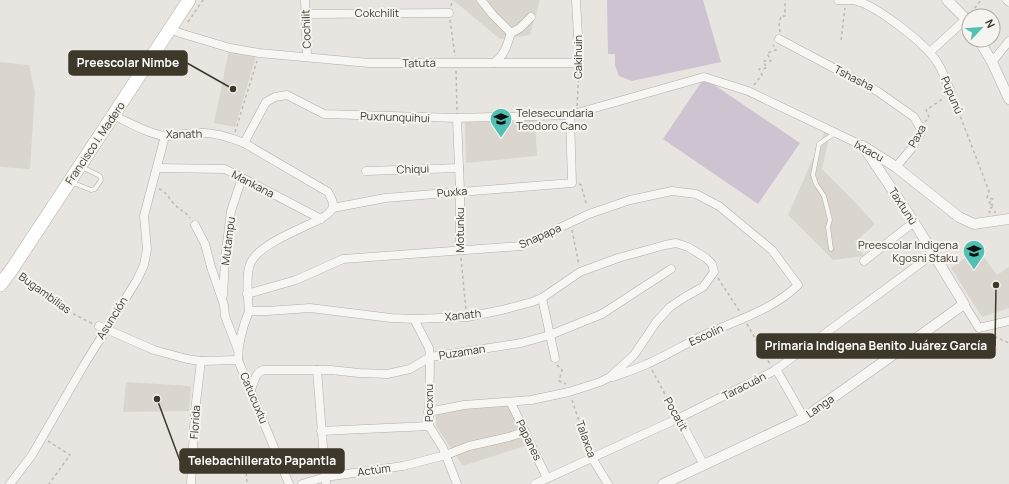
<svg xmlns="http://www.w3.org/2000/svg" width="1009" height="484" viewBox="0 0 1009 484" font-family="Manrope,sans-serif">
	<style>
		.built { fill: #dad5cf }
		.green { fill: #cec3d1 }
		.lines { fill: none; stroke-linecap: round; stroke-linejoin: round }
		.service-casing { stroke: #b2aea7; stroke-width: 5 }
		.minor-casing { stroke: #b2aea7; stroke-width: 9 }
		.tertiary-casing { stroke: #b2aea7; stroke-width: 11 }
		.primary-casing { stroke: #b3aca1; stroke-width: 14 }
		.path { stroke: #bcb9b3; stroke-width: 1.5; stroke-dasharray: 3 3; stroke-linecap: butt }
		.service { stroke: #f7f6f3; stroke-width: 4 }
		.minor { stroke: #f7f6f3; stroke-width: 8 }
		.tertiary { stroke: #f7f6f3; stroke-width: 10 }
		.primary { stroke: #fff; stroke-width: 13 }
		.labels { text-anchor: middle; stroke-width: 4; stroke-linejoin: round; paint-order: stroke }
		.street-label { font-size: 11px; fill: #3e382b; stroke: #f6f4f0 }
		.poi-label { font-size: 11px; fill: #3e382b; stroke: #f6f4f0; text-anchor: start }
		.leader { fill: none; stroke: #3e382b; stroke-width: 1.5 }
		.callout-dot { fill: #3e382b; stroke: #f6f4f0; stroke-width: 1.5 }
		.callout { fill: #3e382b; stroke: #3e382b; stroke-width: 1.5 }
		.callout-label { font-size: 12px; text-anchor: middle; font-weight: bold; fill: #fff }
	</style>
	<rect width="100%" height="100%" fill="#e8e5e1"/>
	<g class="built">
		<path d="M453 0H540L530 35 500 39Z"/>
		<path d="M229 50 256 56 235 127 214 123Z"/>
		<path d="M0 62 29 65 35 92 30 169 0 167Z"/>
		<path d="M535 120 537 156 466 163 465 122Z"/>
		<path d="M826 129 831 130 822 169 853 200 875 224 855 242 864 256 833 260 788 215Z"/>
		<path d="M978 249 997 275 1009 267V308L982 317 951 268Z"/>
		<path d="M126 382 191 386 189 411 123 412Z"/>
		<path d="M511 405 528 445 463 466 436 426V416L440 412 451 408Z"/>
	</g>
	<g class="green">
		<path d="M607 0H703L721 62 632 81 619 76 615 65V54H608Z"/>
		<path d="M704 78 800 143 758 204 663 139Z"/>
	</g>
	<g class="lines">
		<g class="service-casing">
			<g id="service">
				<path d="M71 182 91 190 95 189 101 180 100 176 82 167"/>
				<path d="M831 249 828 227 830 220 824 196 816 184 813 175 819 144 835 133"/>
			</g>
		</g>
		<g class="minor-casing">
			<g id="minor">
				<path d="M305 0 307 57"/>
				<path d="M481 0 493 15 511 33"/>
				<path d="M576 0 578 36"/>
				<path d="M838 0C843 0 849 0 854 0 876 5 925 43 937 62 943 71 947 83 951 93"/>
				<path d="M1007 0 1009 2"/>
				<path d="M305 14 449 13"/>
				<path d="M170 29 180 33 230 48 259 53 369 63H579"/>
				<path d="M511 33 520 28 531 17"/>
				<path d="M779 39 877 91 914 117 922 131 911 149 896 167"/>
				<path d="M930 52 966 19"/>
				<path d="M992 62 1009 41"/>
				<path d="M494 63C505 55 507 45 511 33"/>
				<path d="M113 115C128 122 148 134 165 136 175 136 186 133 196 133 211 132 229 137 244 143L328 192C331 198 335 203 332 209 328 216 319 220 312 223 295 231 260 245 251 262 245 274 248 298 249 311H267L310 308 391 318 414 319 467 317 502 310 532 302 542 298 580 272 618 258 665 245 676 243 688 247 706 258 712 264 714 272 703 287 685 297 670 307 657 321 634 355 610 377 600 382 569 392 531 400 464 405 428 412"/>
				<path d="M457 118 460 191V250"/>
				<path d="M244 143 266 102 275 97 287 95 324 114 457 118 570 115 704 77 748 91 863 146"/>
				<path d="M157 168 225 169 321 219"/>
				<path d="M366 171 459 168"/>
				<path d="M333 208 385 198 572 183 570 115"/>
				<path d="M195 225 205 244 211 267 224 305 225 316 238 350"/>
				<path d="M864 261 914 222"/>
				<path d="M247 294 296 280 343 259 521 246 589 214 630 200 672 191 696 194 719 206 772 250 798 285C773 310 734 321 702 336 683 345 666 356 647 364 636 369 624 373 613 377"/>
				<path d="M223 295 225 260 231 211 242 178"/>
				<path d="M542 298 555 358"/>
				<path d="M964 304 979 328 1009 321"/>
				<path d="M249 311C243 326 238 344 238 360L289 484"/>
				<path d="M414 319 429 348 430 357 429 426 443 448 457 484"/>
				<path d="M99 326 154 350 187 359 201 361 238 360"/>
				<path d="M776 369 804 418"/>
				<path d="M317 370 326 484"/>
				<path d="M251 389C255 381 254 374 263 370H331L359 373 387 374 410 369 430 357 521 343 550 335 602 314 671 269"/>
				<path d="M511 403 547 478"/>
				<path d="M679 418 704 465"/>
				<path d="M321 431 429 426"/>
				<path d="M592 458 608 484"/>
				<path d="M10 484 32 455 84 365 137 280 144 265 147 249 144 216 165 136"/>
				<path d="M191 484 195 411 201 361"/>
				<path d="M302 484 325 477 403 466 446 455 469 446 509 437 524 432"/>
				<path d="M535 484 679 418 774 371 933 254"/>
			</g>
		</g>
		<g class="tertiary-casing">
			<g id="tertiary">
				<path d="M947 0 966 19 969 24"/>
				<path d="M979 40 992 62 1009 99"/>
				<path d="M866 148 896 167 959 217 974 224 1009 219"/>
				<path d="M663 484 804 418 907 345 964 304 914 222 863 146"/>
			</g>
		</g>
		<g class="primary-casing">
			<path id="primary" d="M0 285 12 269 189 0"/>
		</g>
		<g class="path">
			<path d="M451 6 452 0"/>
			<path d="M971 13 981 0"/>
			<path d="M450 20 455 56"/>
			<path d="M188 22 203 0"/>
			<path d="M780 32 779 25 781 16H785V0"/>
			<path d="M841 40 845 8"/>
			<path d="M579 44V56"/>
			<path d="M456 71 457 111"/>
			<path d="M754 85 762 75 759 69 767 68 763 61H771L767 53 776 50 773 45"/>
			<path d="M954 100 989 191 987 198 993 199 988 204 994 205 989 210V212H996"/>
			<path d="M577 106 579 70"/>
			<path d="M925 122 929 117 926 110 944 98"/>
			<path d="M235 132 257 61"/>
			<path d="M579 184 581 185 587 206"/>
			<path d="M159 189C166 191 170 200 175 205 181 211 185 211 190 218"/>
			<path d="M572 230 579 265"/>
			<path d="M461 258 466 310"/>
			<path d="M20 275 62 308 93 324"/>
			<path d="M718 278 740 312"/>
			<path d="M747 324 770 364"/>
			<path d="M989 334 1009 343"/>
			<path d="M557 365 562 370 559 381 566 384"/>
			<path d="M652 370 674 411"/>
			<path d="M572 400 589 451"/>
			<path d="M48 441 70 455 49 484"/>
			<path d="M246 467 247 484"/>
		</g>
		<use href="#service" class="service"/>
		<use href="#minor" class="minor"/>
		<use href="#tertiary" class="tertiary"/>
		<use href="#primary" class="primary"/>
	</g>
	<defs>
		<g id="school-pin" transform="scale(1.15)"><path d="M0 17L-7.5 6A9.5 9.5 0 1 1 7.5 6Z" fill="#52c1b4" stroke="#f6f4f0"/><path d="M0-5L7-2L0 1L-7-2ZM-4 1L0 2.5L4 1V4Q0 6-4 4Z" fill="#111"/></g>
	</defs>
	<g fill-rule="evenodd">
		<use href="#school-pin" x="501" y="119"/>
		<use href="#school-pin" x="974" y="251"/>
	</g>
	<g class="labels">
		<g class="street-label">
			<text x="377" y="17">Cokchilit</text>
			<text transform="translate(306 29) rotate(-92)" y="4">Cochilit</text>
			<text transform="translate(578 57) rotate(-90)" y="4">Cakihuin</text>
			<text transform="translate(419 63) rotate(-1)" y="4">Tatuta</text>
			<text transform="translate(854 78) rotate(27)" y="4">Tshasha</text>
			<text transform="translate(952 95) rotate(67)" y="4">Pupunú</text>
			<text transform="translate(395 117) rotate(2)" y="4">Puxnunquihui</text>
			<text transform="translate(184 134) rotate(-1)" y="4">Xanath</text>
			<text transform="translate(917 136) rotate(-61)" y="4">Paxa</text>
			<text transform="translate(95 143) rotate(-56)" y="4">Francisco I. Madero</text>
			<text transform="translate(869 151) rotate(29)" y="4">Ixtacu</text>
			<text transform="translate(413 169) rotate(-2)" y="4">Chiqui</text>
			<text transform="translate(253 184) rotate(27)" y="4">Mankana</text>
			<text transform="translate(452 192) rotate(-5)" y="4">Puxka</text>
			<text transform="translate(903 206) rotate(57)" y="4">Taxtunú</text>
			<text transform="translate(460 230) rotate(-90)" y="4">Motunku</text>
			<text transform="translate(540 236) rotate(-24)" y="4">Snapapa</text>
			<text transform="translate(228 241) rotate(-83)" y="4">Mutampu</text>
			<text transform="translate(45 293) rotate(36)" y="4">Bugambilias</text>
			<text transform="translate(463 315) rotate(-6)" y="4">Xanath</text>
			<text transform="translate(112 318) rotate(-58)" y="4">Asunción</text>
			<text transform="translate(706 335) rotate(-25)" y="4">Escolín</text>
			<text transform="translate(462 352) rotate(-9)" y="4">Puzaman</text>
			<text transform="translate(744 386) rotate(-27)" y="4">Taracuán</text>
			<text transform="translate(254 398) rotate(67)" y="4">Catucuxtu</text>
			<text transform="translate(429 403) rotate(-90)" y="4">Pocxnu</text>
			<text transform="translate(820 406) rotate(-35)" y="4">Langa</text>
			<text transform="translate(676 414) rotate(61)" y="4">Pocatit</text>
			<text transform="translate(195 422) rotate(-86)" y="4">Florida</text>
			<text transform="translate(586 439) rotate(70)" y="4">Talaxca</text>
			<text transform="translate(529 440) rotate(64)" y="4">Papanes</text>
			<text transform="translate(374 470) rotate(-8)" y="4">Actúm</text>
		</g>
		<g class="poi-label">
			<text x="516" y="117">Telesecundaria<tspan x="516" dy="13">Teodoro Cano</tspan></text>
			<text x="958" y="249" text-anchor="end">Preescolar Indigena<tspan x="958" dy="13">Kgosni Staku</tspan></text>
		</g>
	</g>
	<path class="leader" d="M233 89L187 63M996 285L995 346M157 399L180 461"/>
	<g class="callout-dot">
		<circle cx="233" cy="89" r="4"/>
		<circle cx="996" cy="285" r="4"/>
		<circle cx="157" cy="399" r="4"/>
	</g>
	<g class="callout">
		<rect x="69" y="51" width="118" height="24" rx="4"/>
		<rect x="757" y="334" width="238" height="24" rx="4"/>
		<rect x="180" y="449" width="164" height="24" rx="4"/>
	</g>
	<g class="callout-label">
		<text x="128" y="67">Preescolar Nimbe</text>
		<text x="876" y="350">Primaria Indigena Benito Juárez García</text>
		<text x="262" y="465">Telebachillerato Papantla</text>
	</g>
	<g transform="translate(981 28) rotate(64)"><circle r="19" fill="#f6f4f0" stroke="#aca9a1"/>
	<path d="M0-3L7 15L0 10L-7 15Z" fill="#52c1b4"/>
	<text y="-6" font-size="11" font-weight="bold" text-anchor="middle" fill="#3e382b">N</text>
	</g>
</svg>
